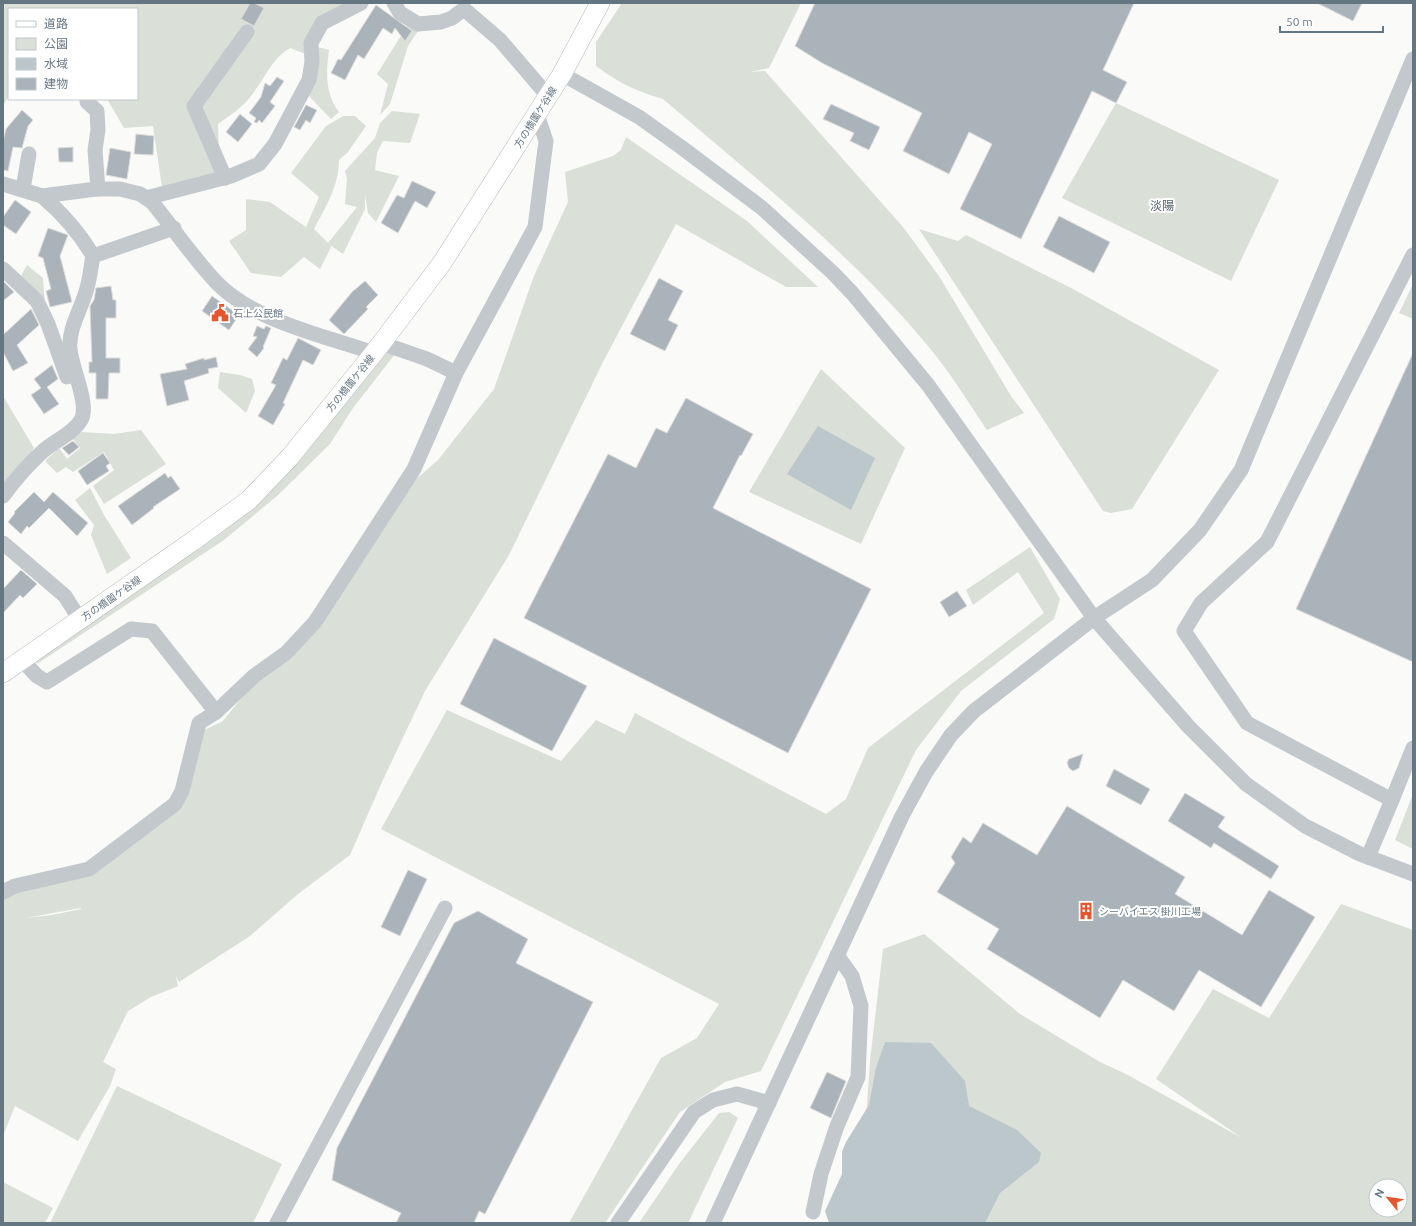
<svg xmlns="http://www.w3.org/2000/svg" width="1416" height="1226" viewBox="0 0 1416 1226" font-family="Ubuntu,'Noto Sans JP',sans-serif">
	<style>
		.green { fill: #dadfd7; fill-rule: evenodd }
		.water { fill: #bbc7cb }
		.building { fill: #aab3b9; stroke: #dcdcda }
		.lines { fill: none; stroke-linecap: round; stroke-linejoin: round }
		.major-casing { stroke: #b5babe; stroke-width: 20 }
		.minor { stroke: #c3c8cc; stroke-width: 15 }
		.major { stroke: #fff; stroke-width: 19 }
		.labels { text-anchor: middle; stroke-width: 4; stroke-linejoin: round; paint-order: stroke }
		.street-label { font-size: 10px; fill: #657683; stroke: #fff }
		.poi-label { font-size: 10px; fill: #657683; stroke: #fff; text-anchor: start }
		.quarter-label { font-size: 12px; fill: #57646e; stroke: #fff }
	</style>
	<rect width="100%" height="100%" fill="#fafaf8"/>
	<g class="green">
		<path d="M3 3H361L322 23 308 55 290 48C271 59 265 79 251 96 243 107 229 116 218 124L220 172 162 187 153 126 124 128 107 99H137V9H9V95L3 106Z"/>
		<path d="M622 3H801L769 68 750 72 765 71 903 227 939 276 1011 396 1024 413 987 430C968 402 950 372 928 346 851 253 754 177 663 99 636 91 619 83 596 66V42Z"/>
		<path d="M409 23 420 28 408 46 390 104 380 115 388 84 377 74Z"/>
		<path d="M317 47 329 50C326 73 325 93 339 112L331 119 307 94Z"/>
		<path d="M1116 103 1279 180 1231 281 1062 198Z"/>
		<path d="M392 111 420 114 410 143 383 141 377 153 375 170 399 176 376 222 368 213 365 195V209L343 254 330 245 331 247 320 269 304 257 281 277 251 273 229 241 246 230V199L270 202 306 227 319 197 291 173 326 126 343 116H355L366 126 348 152 339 160C339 185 326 207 314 229L328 243 357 207 345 204 347 179 345 171 375 138 380 123Z"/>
		<path d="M626 137 747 221 818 287H786L676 224 603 362 509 555 425 691 382 782 350 855 298 894 250 936 179 982 176 976 178 986 151 997 128 1011 103 1062 116 1069 110 1086 78 1141 15 1106 3 1136V899L14 890 76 874 175 804 198 733 223 721 254 682 293 644 407 487 438 460 494 389 534 276 568 202 565 172 613 156 621 150ZM81 909 52 915 25 918 81 908Z"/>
		<path d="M919 229 958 241 966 235 1073 289 1219 370 1132 509 1111 513 1103 511Z"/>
		<path d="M27 265 43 278 45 304 21 276Z"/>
		<path d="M1413 284V319L1399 313Z"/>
		<path d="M387 345 399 349 353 408 330 444 277 496 224 540 37 664 35 657 227 523Z"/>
		<path d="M821 369 905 448 861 544 749 492Z"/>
		<path d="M220 372 240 375 252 379 255 391 246 413 218 388Z"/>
		<path d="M3 396 34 448 3 504Z"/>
		<path d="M141 430 166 464 104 504 93 486 114 470 104 452 73 472 66 467 57 473 45 461 59 448 67 459 80 448 72 438 81 432 114 434Z"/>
		<path d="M90 488 104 515 131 558 107 574 91 535 94 525 75 500Z"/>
		<path d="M1030 547 1060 599 1054 619 961 691 916 750 761 1071 725 1082 680 1112 605 1223H569L661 1058 697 1038 719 1004 381 829 447 710 561 761 596 720 625 734 635 713 826 814 846 799 868 748 1044 613 1018 572 973 605 966 590Z"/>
		<path d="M1413 794V849L1395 840Z"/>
		<path d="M1341 904 1413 930V1223H933L864 1148 870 1061 883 949 924 934 1020 1014 1100 1062 1126 1074 1242 1138 1156 1079 1213 989 1269 1018ZM1376 1186H1400V1210H1376Z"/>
		<path d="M117 1086 282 1164 253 1223H50Z"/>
		<path d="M729 1112 738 1118 688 1223H639L679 1164 719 1113Z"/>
		<path d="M3 1182 53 1208 45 1223H3Z"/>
	</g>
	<g class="water">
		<path d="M818 426 875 458 851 510 787 474Z"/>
		<path d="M885 1042 931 1043 965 1081 969 1106 1017 1130 1041 1153 1039 1162 1000 1193 985 1223H829L825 1211 842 1174V1152L846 1142 869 1105 876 1068Z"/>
	</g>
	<g class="building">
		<path d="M250 3H254L264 8 254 26 241 19Z"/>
		<path d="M815 3H1134L1103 70 1127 82 1116 103 1092 91 1021 239 960 209 992 144 969 132 949 174 903 151 922 113 822 63 795 46Z"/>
		<path d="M1317 3H1362L1353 21Z"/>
		<path d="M376 5 412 31 405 41 395 28 392 34 383 28 364 59 358 55 345 80 331 73 338 59 341 60Z"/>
		<path d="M277 77 284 81 270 102 275 106 262 123 259 120 257 123 254 122 256 118 249 113 261 97 265 83 270 86Z"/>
		<path d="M831 104 880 127 869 150 850 141 854 133 823 119Z"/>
		<path d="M306 105 317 110 310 123 306 120 300 130 294 127Z"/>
		<path d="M22 110 33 120 28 126 22 148 13 147 8 171 3 170V141L6 129Z"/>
		<path d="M240 114 252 124 238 142 226 132Z"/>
		<path d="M136 134 154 136 153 155 134 154Z"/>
		<path d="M73 147V162H59L58 148Z"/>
		<path d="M110 148 131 152 127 179 106 175Z"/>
		<path d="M412 181 436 192 427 208 415 201 398 233 381 223 397 195 404 198Z"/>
		<path d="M15 200 31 212 16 234 3 225V217Z"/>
		<path d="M1059 216 1110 242 1094 273 1043 247Z"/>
		<path d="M48 228 68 235 60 256 72 302 50 307 46 291 51 289 43 258 38 256Z"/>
		<path d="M659 278 683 291 668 320 678 325 665 351 630 334Z"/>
		<path d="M3 281 14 292 3 301Z"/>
		<path d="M365 281 378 295 366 307 368 309 344 334 329 320 352 292Z"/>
		<path d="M111 286 113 300H116V318H106V358H120V373H109L108 399H96V373H89V362H92L90 306 94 300 96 288Z"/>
		<path d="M212 296 239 315 229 330 202 311Z"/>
		<path d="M31 309 39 325 17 345 28 363 13 371 3 352V335Z"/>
		<path d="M257 326 264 329 266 326 271 328 263 347 264 348 257 357 248 349 257 337 253 336Z"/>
		<path d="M298 338 321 350 313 365 303 360 283 403 285 404 273 425 258 416 276 385 271 383 283 358 287 360Z"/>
		<path d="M1413 353V662L1296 609Z"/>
		<path d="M216 357 218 367 208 369 209 373 184 381 189 400 167 406 160 374 187 369 185 364 204 358V360Z"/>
		<path d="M52 365 58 379 47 387 59 404 44 414 31 395 41 388 34 379Z"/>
		<path d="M686 398 753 434 741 456 740 455 713 508 871 589 788 753 524 618 608 454 636 468 656 428 667 433Z"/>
		<path d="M73 441 79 447 69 455 62 448Z"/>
		<path d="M103 453 110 463 106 466 109 471 87 485 78 471Z"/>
		<path d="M165 473 168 478 171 476 180 489 153 507 154 508 132 525 118 506Z"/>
		<path d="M34 492 44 502 53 492 88 523 77 536 49 508 29 528 27 526 21 534 8 522 15 513 14 512Z"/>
		<path d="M21 570 37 584 23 598 20 595 3 613V589Z"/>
		<path d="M957 591 967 606 949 617 940 602Z"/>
		<path d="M494 638 587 686 552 751 460 704Z"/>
		<path d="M1083 754 1079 768 1073 771 1069 768 1067 763 1069 759Z"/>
		<path d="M1114 769 1150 789 1141 805 1106 786Z"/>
		<path d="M1185 793 1225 817 1218 827 1222 830 1279 866 1271 879 1214 843 1211 848 1168 821Z"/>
		<path d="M1067 806 1185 877 1175 894 1242 935 1269 890 1315 917 1261 1007 1199 970 1174 1011 1123 980 1100 1018 987 949 999 929 937 892 955 863 951 857 963 837 971 843 983 823 1037 855Z"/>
		<path d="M408 870 427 879 400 936 381 927Z"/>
		<path d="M478 911 528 939 516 963 593 1002 485 1214 479 1211 474 1223H396L401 1213 332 1180 337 1148 454 923Z"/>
		<path d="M827 1072 846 1081 831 1118 810 1108Z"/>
	</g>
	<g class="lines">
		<g class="major-casing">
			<path id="major" d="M3 673 193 541 249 500 290 457 374 353 442 263 562 74 600 3"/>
		</g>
		<g class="minor">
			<path d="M394 3 400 13 418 24 441 22 452 18 464 9 500 40 548 96"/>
			<path d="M562 74 639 117 681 147 762 208 833 273 853 294 928 385 1094 618 1188 726 1246 784 1305 826 1360 854 1413 874"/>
			<path d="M87 102 97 111 98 130 95 150 98 189"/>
			<path d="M225 178 194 106 247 32"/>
			<path d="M3 184 42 196 96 189H120L140 194 152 202C173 228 195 260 217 283 254 321 325 336 374 353"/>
			<path d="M23 189 29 154"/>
			<path d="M42 196C63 214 79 232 93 256"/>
			<path d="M146 198 231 176 259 164 275 144 309 80 312 62 311 43 322 23 361 3"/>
			<path d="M3 269 37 301 48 324 67 377"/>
			<path d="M381 343 427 359 456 373"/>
			<path d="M3 496C14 481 27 466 41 453 53 441 72 435 81 420 90 405 71 367 70 349 68 328 82 308 87 288 90 278 91 266 93 256L174 228"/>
			<path d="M3 543 65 596 80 620"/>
			<path d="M22 660 37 676 47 682 131 629 152 631 216 712"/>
			<path d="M1392 800 1413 748"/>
			<path d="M1368 857 1392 800 1247 723 1184 631 1201 603 1267 542 1413 255"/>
			<path d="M3 892 15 886 89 869 175 804 182 791 199 723 216 712 254 676 286 653 315 622 414 469 456 373 535 227 546 141 537 114"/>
			<path d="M813 1212 821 1174 837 1126 858 1077 861 1006 852 976 837 955"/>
			<path d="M277 1223 445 908"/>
			<path d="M618 1223 694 1112 713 1100 737 1094 769 1103"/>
			<path d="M713 1223 902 816 926 772 951 735 974 711 1094 618 1152 580 1200 530 1241 470 1413 59"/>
		</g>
		<use href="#major" class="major"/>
	</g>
	<defs>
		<g id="civic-bare" transform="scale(1.38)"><path d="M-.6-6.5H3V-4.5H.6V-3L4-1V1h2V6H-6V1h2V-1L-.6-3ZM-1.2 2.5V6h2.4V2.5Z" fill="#e4572e" stroke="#fff" stroke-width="2.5" paint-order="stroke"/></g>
		<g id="building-bare" transform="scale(1.38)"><path d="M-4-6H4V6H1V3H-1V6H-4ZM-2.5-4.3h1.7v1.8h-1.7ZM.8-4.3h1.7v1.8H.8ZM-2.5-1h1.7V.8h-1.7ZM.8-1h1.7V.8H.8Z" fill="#e4572e" stroke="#fff" stroke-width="2.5" paint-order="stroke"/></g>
	</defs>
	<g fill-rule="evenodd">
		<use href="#civic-bare" x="220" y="313"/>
		<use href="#building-bare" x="1086" y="911"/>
	</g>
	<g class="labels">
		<g class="street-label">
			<text transform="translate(535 117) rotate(-58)" y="4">方の橋薗ケ谷線</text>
			<text transform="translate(350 383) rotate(-51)" y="4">方の橋薗ケ谷線</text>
			<text transform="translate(111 598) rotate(-35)" y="4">方の橋薗ケ谷線</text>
		</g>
		<g class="poi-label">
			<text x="233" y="317">石上公民館</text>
			<text x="1099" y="915">シーバイエス 掛川工場</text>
		</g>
		<g class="quarter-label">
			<text x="1162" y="210">淡陽</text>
		</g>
	</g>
	<rect width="1416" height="1226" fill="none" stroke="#657683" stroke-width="8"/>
	<rect x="8" y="8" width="130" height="92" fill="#ffffff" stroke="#c1c8cd"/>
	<rect x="16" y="21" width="20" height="6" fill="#ffffff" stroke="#c1c8cd"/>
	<text x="44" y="28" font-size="12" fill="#657683">道路</text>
	<rect x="16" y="38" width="20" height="12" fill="#dadfd7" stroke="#c1c8cd"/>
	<text x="44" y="48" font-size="12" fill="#657683">公園</text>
	<rect x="16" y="58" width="20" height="12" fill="#bbc7cb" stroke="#c1c8cd"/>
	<text x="44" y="68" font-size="12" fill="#657683">水域</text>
	<rect x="16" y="78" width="20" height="12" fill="#aab3b9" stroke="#c1c8cd"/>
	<text x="44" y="88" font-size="12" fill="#657683">建物</text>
	<g transform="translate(1388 1198) rotate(299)"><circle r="19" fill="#ffffff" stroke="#c1c8cd"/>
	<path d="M0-3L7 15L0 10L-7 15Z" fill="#e4572e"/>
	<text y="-6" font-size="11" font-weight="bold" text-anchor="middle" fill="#657683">N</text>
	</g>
	<path d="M1280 26v6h103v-6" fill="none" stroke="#657683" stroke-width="2"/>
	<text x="1286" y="26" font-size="12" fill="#657683" stroke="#ffffff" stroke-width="3" paint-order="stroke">50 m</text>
</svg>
